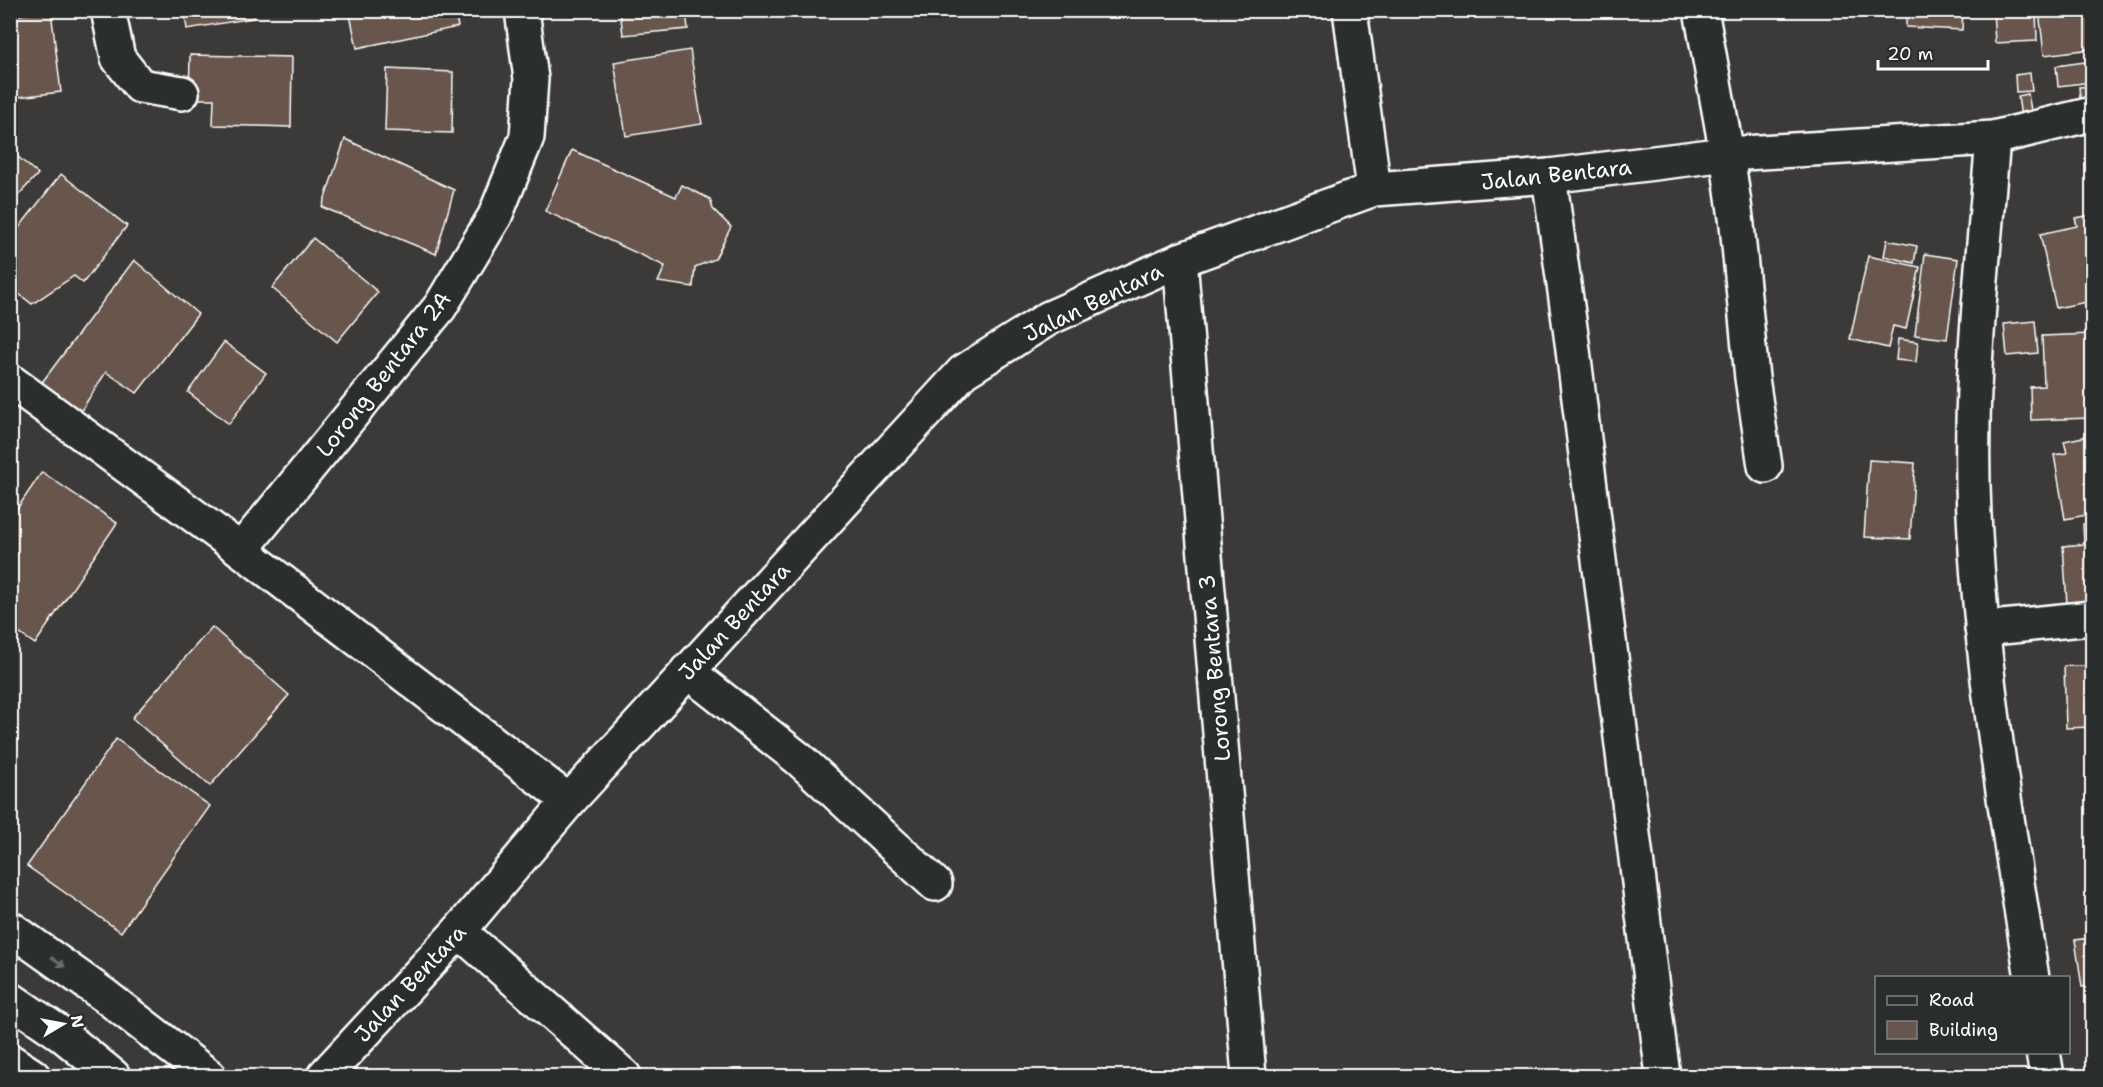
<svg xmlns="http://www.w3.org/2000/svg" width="2103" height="1087" viewBox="0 0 2103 1087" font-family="'Shantell Sans',sans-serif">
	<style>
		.building { fill: #67574e; stroke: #fff; stroke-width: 1.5 }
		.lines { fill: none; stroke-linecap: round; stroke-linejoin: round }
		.street-casing { stroke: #fff; stroke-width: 38 }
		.secondary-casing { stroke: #fff; stroke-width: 38 }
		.street { stroke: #2a2d2e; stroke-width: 33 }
		.secondary { stroke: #2a2d2e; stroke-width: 33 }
		.oneway { fill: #6a6c6d }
		.labels { text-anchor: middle; stroke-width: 4.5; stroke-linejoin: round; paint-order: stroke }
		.street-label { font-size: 22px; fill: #fff; stroke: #2a2d2e }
	</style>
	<rect width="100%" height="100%" fill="#3c3a38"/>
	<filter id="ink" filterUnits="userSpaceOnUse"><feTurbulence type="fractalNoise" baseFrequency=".0167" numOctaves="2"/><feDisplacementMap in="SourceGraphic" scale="12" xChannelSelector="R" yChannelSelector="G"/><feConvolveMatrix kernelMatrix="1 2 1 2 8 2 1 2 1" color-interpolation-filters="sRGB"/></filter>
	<g filter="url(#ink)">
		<g class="building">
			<path d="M184 10H253L254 18 187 29Z"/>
			<path d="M349 10H455L458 27 357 48Z"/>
			<path d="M620 10H686L688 29 623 35Z"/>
			<path d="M1906 10H1963L1962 30 1906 27Z"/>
			<path d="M1993 10H2036L2037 41 1995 43Z"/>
			<path d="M2039 10H2090L2092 49 2044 55Z"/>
			<path d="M51 11 61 92 10 98V16Z"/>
			<path d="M690 50 702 124 626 136 614 62Z"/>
			<path d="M190 55 292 57 291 127 213 125 214 99H189Z"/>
			<path d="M2092 61V82L2058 86 2056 66Z"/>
			<path d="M387 69 453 72 452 133 385 131Z"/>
			<path d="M2030 73 2032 91 2016 92 2015 75Z"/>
			<path d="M2092 86V97L2080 98 2079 87Z"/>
			<path d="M2028 94 2032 115 2021 117 2018 96Z"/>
			<path d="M345 139 454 190 436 254 322 207Z"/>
			<path d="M10 150 38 174 10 204Z"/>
			<path d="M572 150 676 197 682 185 710 199 713 209 731 227 715 259 695 267 693 287 658 282 665 266 545 211Z"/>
			<path d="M61 174 127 226 83 283 74 276 32 304 10 287V239Z"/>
			<path d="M2092 215V301L2056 308 2040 234 2077 226 2075 218Z"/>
			<path d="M313 238 378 292 337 342 272 288Z"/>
			<path d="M1887 240 1917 246 1914 263 1884 256Z"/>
			<path d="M1925 254 1958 259 1947 339 1915 335Z"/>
			<path d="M1868 256 1920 267 1906 329 1893 326 1888 348 1850 339Z"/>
			<path d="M134 260 198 314 137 393 106 372 77 417 40 385Z"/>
			<path d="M2035 321 2038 353 2007 356 2004 324Z"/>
			<path d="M2092 334V418L2031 420 2030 387 2044 386 2042 336Z"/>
			<path d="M1898 339 1918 342 1916 362 1896 360Z"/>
			<path d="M224 342 266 373 229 424 188 392Z"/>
			<path d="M2092 435V514L2065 519 2054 455 2067 453 2064 441Z"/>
			<path d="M1869 460 1915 463 1910 539 1864 537Z"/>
			<path d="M42 472 117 523 35 644 10 627V519Z"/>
			<path d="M2083 524H2092V603L2067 604 2063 546 2084 544Z"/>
			<path d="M212 627 289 695 210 786 132 718Z"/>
			<path d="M2087 634H2092V727L2066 728 2064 666H2088Z"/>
			<path d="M116 739 210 806 121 932 27 866Z"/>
			<path d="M2092 909V986L2082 987 2075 940 2089 938 2085 911Z"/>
		</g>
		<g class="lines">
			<g class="street-casing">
				<g id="street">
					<path d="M108 10 118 58 140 86 182 93"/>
					<path d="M1350 10 1374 189"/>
					<path d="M1701 10 1727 154 1737 225 1752 378 1765 466"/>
					<path d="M1993 138C1983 263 1968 389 1974 514 1981 670 2008 824 2032 978"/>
					<path d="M1549 176 1572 342 1663 1076"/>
					<path d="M1180 260 1249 1076"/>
					<path d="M10 381 241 550 569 801"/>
					<path d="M241 550 440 307 495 216 527 137 531 79 522 10"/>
					<path d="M1982 629 2092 618"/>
					<path d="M687 671 799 759 935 884"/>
					<path d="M459 931 624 1076"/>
					<path d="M2043 1052 2047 1076"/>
					<path d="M10 1061 33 1076"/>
					<path d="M324 1076 459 931 569 801 963 372 1049 318 1180 260 1374 189 1549 176 1727 154 1993 138 2092 114"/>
				</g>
			</g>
			<g class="secondary-casing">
				<g id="secondary">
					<path d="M10 928 104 995 209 1076"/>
					<path d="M10 999 60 1033 113 1076"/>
				</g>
			</g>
			<use href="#street" class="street"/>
			<use href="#secondary" class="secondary"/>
		</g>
		<defs><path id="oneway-solid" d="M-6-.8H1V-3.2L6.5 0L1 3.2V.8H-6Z" transform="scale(1.5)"/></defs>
		<use class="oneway" href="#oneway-solid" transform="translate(58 962) rotate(35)"/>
	</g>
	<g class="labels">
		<g class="street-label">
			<text transform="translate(1556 174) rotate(-6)" y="8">Jalan Bentara</text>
			<text transform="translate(1093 302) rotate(-26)" y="8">Jalan Bentara</text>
			<text transform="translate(383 374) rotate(-52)" y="8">Lorong Bentara 2A</text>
			<text transform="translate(734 621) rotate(-47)" y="8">Jalan Bentara</text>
			<text transform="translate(1214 668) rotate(-95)" y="8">Lorong Bentara 3</text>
			<text transform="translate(410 983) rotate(-47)" y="8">Jalan Bentara</text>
		</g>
	</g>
	<rect width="2103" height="1087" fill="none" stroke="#2a2d2e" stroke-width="36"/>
	<rect x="18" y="18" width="2067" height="1051" fill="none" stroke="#fff" stroke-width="2" filter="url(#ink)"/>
	<rect x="1875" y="976" width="195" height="78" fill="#2a2d2e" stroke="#7f8182" stroke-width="1.5"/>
	<rect x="1887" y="996" width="30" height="9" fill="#2a2d2e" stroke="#7f8182" stroke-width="1.5"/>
	<text x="1929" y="1006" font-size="18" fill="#ffffff">Road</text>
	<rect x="1887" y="1021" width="30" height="18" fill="#67574e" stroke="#7f8182" stroke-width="1.5"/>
	<text x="1929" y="1036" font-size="18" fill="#ffffff">Building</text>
	<g transform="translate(63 1024) rotate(80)" stroke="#2a2d2e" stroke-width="4.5" paint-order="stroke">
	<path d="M0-4.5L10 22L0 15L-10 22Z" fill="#ffffff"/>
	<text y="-9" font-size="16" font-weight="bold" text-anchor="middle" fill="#ffffff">N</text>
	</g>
	<path d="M1878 60v9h110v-9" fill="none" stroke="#ffffff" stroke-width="3"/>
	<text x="1887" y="60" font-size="18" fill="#ffffff" stroke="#2a2d2e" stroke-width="4.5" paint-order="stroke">20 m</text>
</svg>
